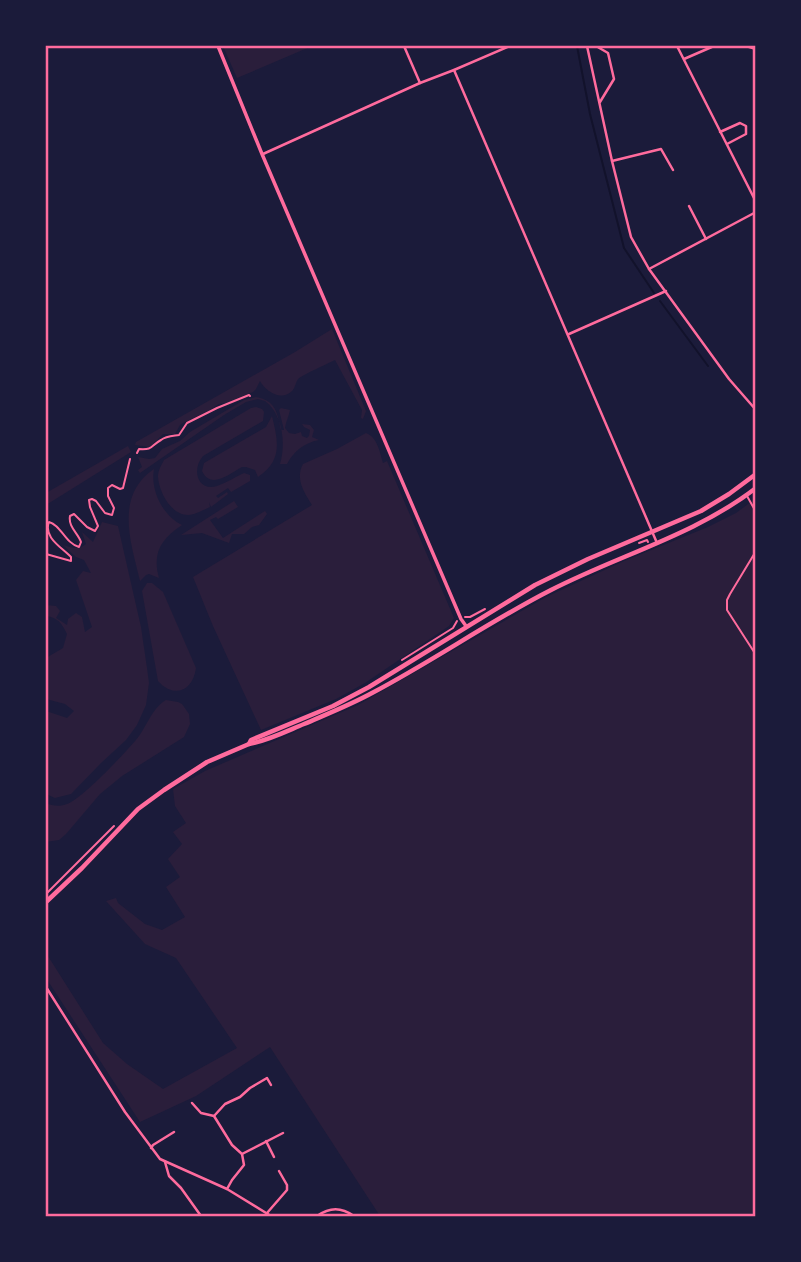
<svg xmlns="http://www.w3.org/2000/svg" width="801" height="1262" viewBox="0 0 801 1262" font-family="'DM Sans',sans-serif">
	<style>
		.green { fill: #2a1e3b }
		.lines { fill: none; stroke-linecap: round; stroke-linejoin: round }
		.stream { stroke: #12122b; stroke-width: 2 }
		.path { stroke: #ff6b9d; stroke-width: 2 }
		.service { stroke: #ff6b9d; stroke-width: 2 }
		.minor { stroke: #ff6b9d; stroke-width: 2.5 }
		.tertiary { stroke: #ff6b9d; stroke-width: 3.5 }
		.primary { stroke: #ff6b9d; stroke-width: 4.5 }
		.neatline { fill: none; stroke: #ff6b9d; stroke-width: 2.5 }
	</style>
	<rect width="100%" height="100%" fill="#1b1b3a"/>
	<g class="green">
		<path d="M223 46H312L237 78Z"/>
		<path d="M332 329 366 411 363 419 361 418 362 410 335 360C327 364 304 374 298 379 296 382 295 387 293 390 282 402 266 392 260 381L256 389 253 392 226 403 219 404 208 411 183 423 180 425 175 434H163L150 447 135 445 136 442 295 352Z"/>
		<path d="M256 397C276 401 277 412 281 430H284L279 410 281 408 290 410C289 416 286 421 285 428L289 433 295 434 301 432 302 436 307 438 309 436 310 430 304 427 302 424 310 425 314 430 312 437 319 440C304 443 294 451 287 464H280C286 444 283 414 265 401L258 399 246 402 224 415 140 473 138 470 142 467 138 457 149 459 155 458 162 449 180 441 190 432 244 400Z"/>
		<path d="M256 407 262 409 264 412 263 421 203 456C191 470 198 492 217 486 226 483 235 477 244 473L250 475V481L231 492 228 488 216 496 218 498 227 492 228 494 211 507 209 502 210 507C203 510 195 515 188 515 171 515 159 492 158 477 158 470 161 466 164 460L251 408Z"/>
		<path d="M272 416C278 441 283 460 258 477L255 470 246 467H242C229 474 211 490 202 471L204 463 266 427Z"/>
		<path d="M366 433C377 437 380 452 383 463L387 461 454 618 449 626 365 683 336 699 261 730 213 626 193 577 312 505C304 492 295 479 303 464L337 449Z"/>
		<path d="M128 446 131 452 46 505V493Z"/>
		<path d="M154 469C150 490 163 516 182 525 161 539 152 553 159 578L149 574 146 575 140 581C131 543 114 496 154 469Z"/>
		<path d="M755 499V1216H380L270 1047 196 1096 140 1122 46 978V953L103 1043 127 1064 163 1089 237 1048 176 958 145 944 106 901 116 898 118 903 145 924 162 930 185 917 166 887 180 877 168 859 182 844 173 832 186 823 175 806 173 789 205 771 358 705 546 597 624 561 708 527 736 513Z"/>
		<path d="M234 501 238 507 218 519 216 517 210 520 223 538 265 511 267 514 259 525 252 527 244 534H232L229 543 202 533 181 535Z"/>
		<path d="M102 522 118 526 141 627 147 668 149 683 146 705 137 725 126 740 101 763 71 794 55 798 46 794V711L67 718 74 711 65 704 46 699V693L47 692 46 691V658L63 648 67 634C61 622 58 618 46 616V605L56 606 60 611 56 618 67 625 68 619 76 613 82 617 85 632 92 627 76 580 83 571 91 573 84 560 76 557 63 545C72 548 79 550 86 544L82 532 93 542Z"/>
		<path d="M147 583H152L163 592 196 668C193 691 174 699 158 681L142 591Z"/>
		<path d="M166 700 178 702 182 704 189 714 190 724 184 737 122 776 100 794 66 834 59 840 46 842V803C52 806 60 807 67 804 82 799 125 753 136 740 147 727 151 709 166 700Z"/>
	</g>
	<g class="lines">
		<g class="stream">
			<path d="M577 46 590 114 624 248 654 293"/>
			<path d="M660 301 708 366"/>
		</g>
		<g class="path">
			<path d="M137 453 139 449C154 450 150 446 161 440 166 436 173 436 179 435L187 423 217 408 249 395 250 396"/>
			<path d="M639 543 647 540 648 542"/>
			<path d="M46 554 71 561V557C61 547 43 537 49 522 61 525 65 543 79 547L81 542C78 533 68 527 70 516L74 514 87 527 95 531 98 526 90 507 89 500 92 499 96 501 105 513 112 515 114 508 108 496V488L112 485 120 489 123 488 130 459"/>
			<path d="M465 617H470L485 609"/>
			<path d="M402 660 453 628 457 621"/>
			<path d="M46 894 114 826"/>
		</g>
		<g class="service">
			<path d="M747 496 756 512"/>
			<path d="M756 551 730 594 727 600V610L756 655"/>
		</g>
		<g class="minor">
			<path d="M404 46 420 83"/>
			<path d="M587 46 612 161 631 237 649 269 729 379 756 410"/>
			<path d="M596 46 608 53 614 79 600 102"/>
			<path d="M677 46 756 202"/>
			<path d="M746 46 756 49"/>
			<path d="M684 59 714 46"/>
			<path d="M454 70 657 543"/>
			<path d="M720 132 740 123 746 126V134L727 144"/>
			<path d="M263 154 420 83 454 70 510 46"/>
			<path d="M612 161 661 149 673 170"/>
			<path d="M689 206 706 239"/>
			<path d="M649 269 756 212"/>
			<path d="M569 334 666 291"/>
			<path d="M46 987 125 1112 160 1159 227 1189 271 1216"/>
			<path d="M192 1103 201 1113 214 1116 232 1145 242 1154 244 1165 232 1180 227 1189"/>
			<path d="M214 1116 225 1104 240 1097 250 1088 267 1078 271 1085"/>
			<path d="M266 1141 274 1157"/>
			<path d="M151 1148 153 1145 174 1132"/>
			<path d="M242 1154 283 1133"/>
			<path d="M165 1162 169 1176 181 1188 201 1216"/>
			<path d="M267 1213 287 1190V1185L279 1171"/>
			<path d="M317 1216C330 1207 341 1207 354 1216"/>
		</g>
		<path class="tertiary" d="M218 46 262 154 461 619 466 626"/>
		<g class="primary">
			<path d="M249 744C267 741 287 731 304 724 327 714 350 705 372 693 433 661 490 621 551 590 619 555 695 535 756 488"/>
			<path d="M46 902 82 868 138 809 164 790 207 762 249 744 251 740 333 706 369 687 535 585 588 559 701 511 729 494 756 474"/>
		</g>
	</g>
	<rect width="801" height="1262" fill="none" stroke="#1b1b3a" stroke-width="94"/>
	<rect x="47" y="47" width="707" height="1168" class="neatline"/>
</svg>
